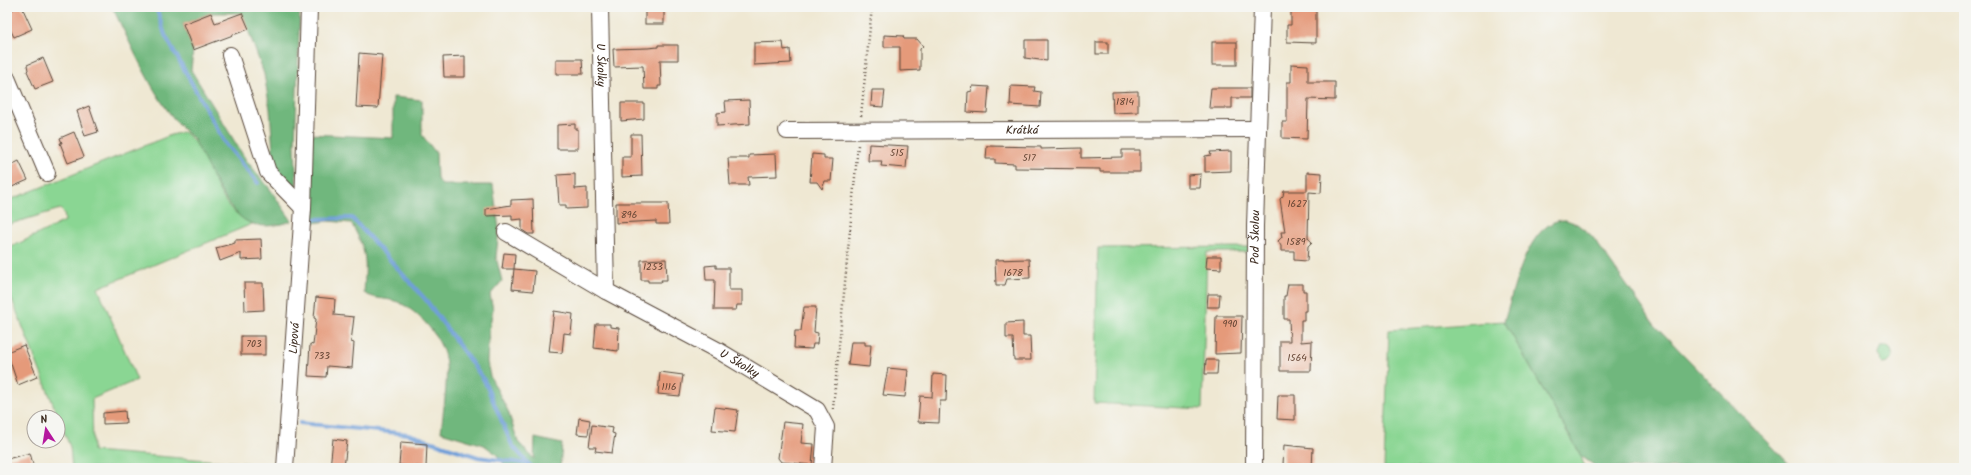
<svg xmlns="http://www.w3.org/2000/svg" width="1971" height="475" viewBox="0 0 1971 475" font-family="Kalam,sans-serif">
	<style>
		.green { fill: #8ad693; stroke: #628058 }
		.forest { fill: #6fb77d; stroke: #55704e }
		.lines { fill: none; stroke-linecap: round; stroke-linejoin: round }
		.stream { stroke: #709fd9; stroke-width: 4 }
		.building { fill: #e59a7a }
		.minor-casing { stroke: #564639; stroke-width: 18 }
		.path { stroke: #564639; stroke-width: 2.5; stroke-dasharray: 1 3; stroke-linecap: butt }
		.minor { stroke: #fff; stroke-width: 16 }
		.labels { text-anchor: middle; stroke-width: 3.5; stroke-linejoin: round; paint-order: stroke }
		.number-label { font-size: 10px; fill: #664635 }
		.street-label { font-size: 12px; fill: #3b2a1e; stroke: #f6f6f2 }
	</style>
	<rect width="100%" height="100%" fill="#f6f6f2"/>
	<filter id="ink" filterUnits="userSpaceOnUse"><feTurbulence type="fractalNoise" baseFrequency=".025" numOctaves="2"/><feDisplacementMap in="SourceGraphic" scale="8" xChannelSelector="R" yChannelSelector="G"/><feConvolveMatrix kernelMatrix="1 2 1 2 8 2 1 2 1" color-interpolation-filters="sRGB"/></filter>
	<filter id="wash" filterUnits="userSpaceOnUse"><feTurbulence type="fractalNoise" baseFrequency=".012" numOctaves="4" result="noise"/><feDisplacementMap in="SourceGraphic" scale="16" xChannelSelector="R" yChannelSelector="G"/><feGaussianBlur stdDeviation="0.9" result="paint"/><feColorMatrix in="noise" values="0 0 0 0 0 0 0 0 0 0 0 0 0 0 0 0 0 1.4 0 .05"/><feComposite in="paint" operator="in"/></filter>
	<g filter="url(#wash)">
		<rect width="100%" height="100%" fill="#efe8d3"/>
		<g class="green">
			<path d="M184 132C206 149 211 180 226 202 232 212 243 218 252 224L98 288 137 380 92 399 93 451 269 465V468H72L70 447 7 287V249L65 221 64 213 60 209 7 225V201L171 135Z"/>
			<path d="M1250 247V252H1207L1202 409 1094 403 1098 248Z"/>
			<path d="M1504 321 1581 456 1585 468H1384L1389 330Z"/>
			<path d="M1881 346H1887L1891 350 1893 357 1888 363 1882 364 1880 362 1878 353Z"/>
		</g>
		<g class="forest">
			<path d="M112 7H300L295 145 297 195 279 178 274 166 270 109 264 74 242 13H211L183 24 193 50 191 70 246 160 270 189 292 221C280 225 265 228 253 224 227 217 206 161 193 138 158 111 133 47 112 7Z"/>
			<path d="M393 97 422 100V135L436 153 437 179 442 185H493L499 229 496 257 502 281 490 295 493 309 489 330 487 362 490 376 508 411 518 442 534 459 535 438 562 444 560 468H507L496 454 484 445 441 432C443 412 448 383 446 364 444 340 422 315 402 304 390 297 377 301 364 293 366 260 368 253 351 223L328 221 305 224 310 134 393 138Z"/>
			<path d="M1566 220 1577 224 1592 236 1654 324 1793 468H1598L1581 456 1504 321C1514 291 1524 236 1554 222 1557 220 1562 220 1566 220Z"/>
		</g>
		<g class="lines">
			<g class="stream">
				<path d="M156 7 165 35 225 143 258 183"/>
				<path d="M314 219 352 218 426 300 484 380 512 445 532 468"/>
				<path d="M300 423 408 434 478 457 529 464"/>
			</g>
		</g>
		<g id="blocks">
			<g class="building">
				<path d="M18 7H22L32 29 14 37 9 27 7 12Z"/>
				<path d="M1291 9H1316V43L1287 42V25H1291Z"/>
				<rect x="645" y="10" width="19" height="14"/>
				<path d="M211 13 215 23 242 13 249 29 193 50 183 24Z"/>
				<path d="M884 35 903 36 904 39H917L923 46 920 49V70L900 71V47H884Z"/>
				<path d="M1025 40H1047V61L1025 58Z"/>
				<path d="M783 42 784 50 790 49 791 63 754 65V43Z"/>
				<rect x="1096" y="42" width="12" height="12"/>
				<rect x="1212" y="42" width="25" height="23"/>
				<path d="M658 45H678V60H660L661 86H658V89H644L643 66 614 67 613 49 648 48 658 47Z"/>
				<path d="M359 53 382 55 378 108 356 107Z"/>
				<path d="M465 56V77H444L443 57Z"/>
				<path d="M43 58 53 82 35 89 27 71 28 70 27 65Z"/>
				<path d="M556 59H582L583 74H556Z"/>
				<path d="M1291 64 1308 65V82H1335V100L1308 99 1307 139 1282 138V122H1287V82H1291Z"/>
				<path d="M973 86 989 87 987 113 967 112 968 92 972 91Z"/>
				<path d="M1011 86 1035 87 1034 91 1041 92 1040 107 1010 105Z"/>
				<path d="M1211 88H1250V98H1232V108H1209Z"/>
				<path d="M872 90H885L883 107 871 106Z"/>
				<path d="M1138 91V112L1113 113 1112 92Z"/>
				<path d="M749 100 750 124 717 126V113L726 112 725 101Z"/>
				<path d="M621 103H644V119L621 121Z"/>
				<path d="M89 106 98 132 85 136 77 111Z"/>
				<path d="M575 124V129H578V149H557V125Z"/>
				<path d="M74 132 84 157 68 163 60 143H62L60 138Z"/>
				<path d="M631 134H641L642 176 622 177V157H631Z"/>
				<path d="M869 144 908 146 906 168 881 166 882 161H868Z"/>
				<path d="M987 146 1041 147V149L1081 148V158L1122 157V150H1140V172H1100V169L1015 168V164L995 163V159H986Z"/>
				<path d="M1231 151V171L1205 172V156L1211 155 1210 152Z"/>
				<path d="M776 154 777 176 748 177 749 185H730L728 158H749V155Z"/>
				<path d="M812 154 824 155V159H833L831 181H825L822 189 817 182H810Z"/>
				<path d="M19 161 28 180 12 187 7 180V167Z"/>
				<path d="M1307 172 1322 173 1321 193 1309 192 1308 238 1312 242 1308 246 1307 261 1294 260V251H1281V246L1278 241 1282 237 1281 232H1285L1280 199 1283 196 1284 191H1307Z"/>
				<path d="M575 174V189L587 188V208L566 209V205H559L557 175Z"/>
				<path d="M1201 174 1200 188H1188V175Z"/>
				<path d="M533 199 534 234H528L522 230V219L512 220V215L486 216V209L511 205V200Z"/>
				<path d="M616 203H668L669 224H656V221L616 223Z"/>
				<path d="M261 239 262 259 241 260V253L220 261 216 248 235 243V240Z"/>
				<path d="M504 253 515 254 514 269H502Z"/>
				<path d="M1207 256H1221V269L1206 268Z"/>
				<path d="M666 259 667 280H661L662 282H648V280H641V260Z"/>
				<path d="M1029 259 1030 278 1007 279 1005 285H996L995 260Z"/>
				<path d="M716 265V268H729V290H742V305H737L736 310H714L715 280H706L705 266Z"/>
				<path d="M514 269 535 271 533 291 512 289Z"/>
				<path d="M244 283H263L264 310 245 311Z"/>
				<path d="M1288 284H1303V291H1306V311H1304V320H1301V342L1312 341 1311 371H1280V341H1290L1289 319H1284V296H1286Z"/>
				<path d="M1208 294H1220L1219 307H1207Z"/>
				<path d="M316 297 335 299 334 315 354 317 351 342 354 343 352 368 327 366 326 377 308 376 310 344 313 345 316 319 314 318Z"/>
				<path d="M804 307H816L814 332 818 333 817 344H813L812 349 794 348 795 331H801Z"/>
				<path d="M554 311 573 314 571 334 564 333 562 353 549 352Z"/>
				<path d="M1216 316H1242L1241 353 1215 354Z"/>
				<path d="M1023 322V336H1030L1031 360H1014L1013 338H1006V323Z"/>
				<path d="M596 324H610V327L619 328 618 351 594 348Z"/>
				<rect x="241" y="336" width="24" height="19"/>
				<path d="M851 342H865V345H871L869 367 848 365Z"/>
				<path d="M24 345 37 377 18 385 7 352Z"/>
				<path d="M1206 360H1218L1217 374H1205Z"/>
				<path d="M888 368 908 370 905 397 883 395Z"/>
				<path d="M660 372 683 375 680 396 658 394Z"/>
				<path d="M933 374 947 375 946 401H940L939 423 918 422 920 396 932 397Z"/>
				<path d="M1278 395H1295V420L1277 419Z"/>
				<path d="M715 407 738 410 735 432 712 430Z"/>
				<path d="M125 411 126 423 103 424V413Z"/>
				<path d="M579 418 590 420 588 435 577 434Z"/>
				<path d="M783 422 803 424 801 443 814 444 812 465 781 462 778 458Z"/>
				<path d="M592 425 613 428 612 433 615 434 612 453 595 451 596 447H589Z"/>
				<path d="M333 439 347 441 344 468H330Z"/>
				<path d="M401 442 427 444 426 467 399 465Z"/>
				<path d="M1284 445 1313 448 1312 468 1289 467V465H1283Z"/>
				<path d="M30 453 34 468H7V459Z"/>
			</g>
		</g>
	</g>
	<g filter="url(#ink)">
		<use href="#blocks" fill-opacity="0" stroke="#564639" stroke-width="1"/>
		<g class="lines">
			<g class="minor-casing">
				<g id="minor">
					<path id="s1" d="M600 7 606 291 719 351 817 410 826 427 823 468"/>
					<path d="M230 55 268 172 303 208"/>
					<path d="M7 78 47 173"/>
					<path id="s2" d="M787 131 1257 129"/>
					<path d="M506 232 606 291"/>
					<path id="s3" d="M285 468 303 208 309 7"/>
					<path id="s4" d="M1254 468 1255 226 1262 7"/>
				</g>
			</g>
			<g class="path">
				<path d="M861 116 872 7"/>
				<path d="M833 409 858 145"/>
			</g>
			<use href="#minor" class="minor"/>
		</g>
	</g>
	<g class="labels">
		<g class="number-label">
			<text x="1125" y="105">1814</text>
			<text x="897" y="156">515</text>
			<text x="1029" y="161">517</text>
			<text x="1297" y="207">1627</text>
			<text x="629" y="218">896</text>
			<text x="1296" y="245">1589</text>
			<text x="653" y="270">1253</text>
			<text x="1013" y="276">1678</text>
			<text x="1230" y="327">990</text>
			<text x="254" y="347">703</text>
			<text x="322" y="359">733</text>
			<text x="1297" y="361">1564</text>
			<text x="669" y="390">1116</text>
		</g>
		<g class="street-label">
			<text dy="4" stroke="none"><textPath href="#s1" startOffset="58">U Školky</textPath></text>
			<text dy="4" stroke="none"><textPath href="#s2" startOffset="235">Krátká</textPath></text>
			<text dy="4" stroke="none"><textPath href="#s4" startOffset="231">Pod Školou</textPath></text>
			<text dy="4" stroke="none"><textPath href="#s3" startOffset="130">Lipová</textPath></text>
			<text dy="4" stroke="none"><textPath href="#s1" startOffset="436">U Školky</textPath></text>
		</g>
	</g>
	<rect width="1971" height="475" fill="none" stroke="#f6f6f2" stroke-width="24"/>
	<g transform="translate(46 429) rotate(348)"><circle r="19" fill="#f6f6f2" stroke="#aba49d"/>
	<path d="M0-3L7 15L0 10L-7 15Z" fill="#b5179e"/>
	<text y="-6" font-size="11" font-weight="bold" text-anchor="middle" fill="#3b2a1e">N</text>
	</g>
</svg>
